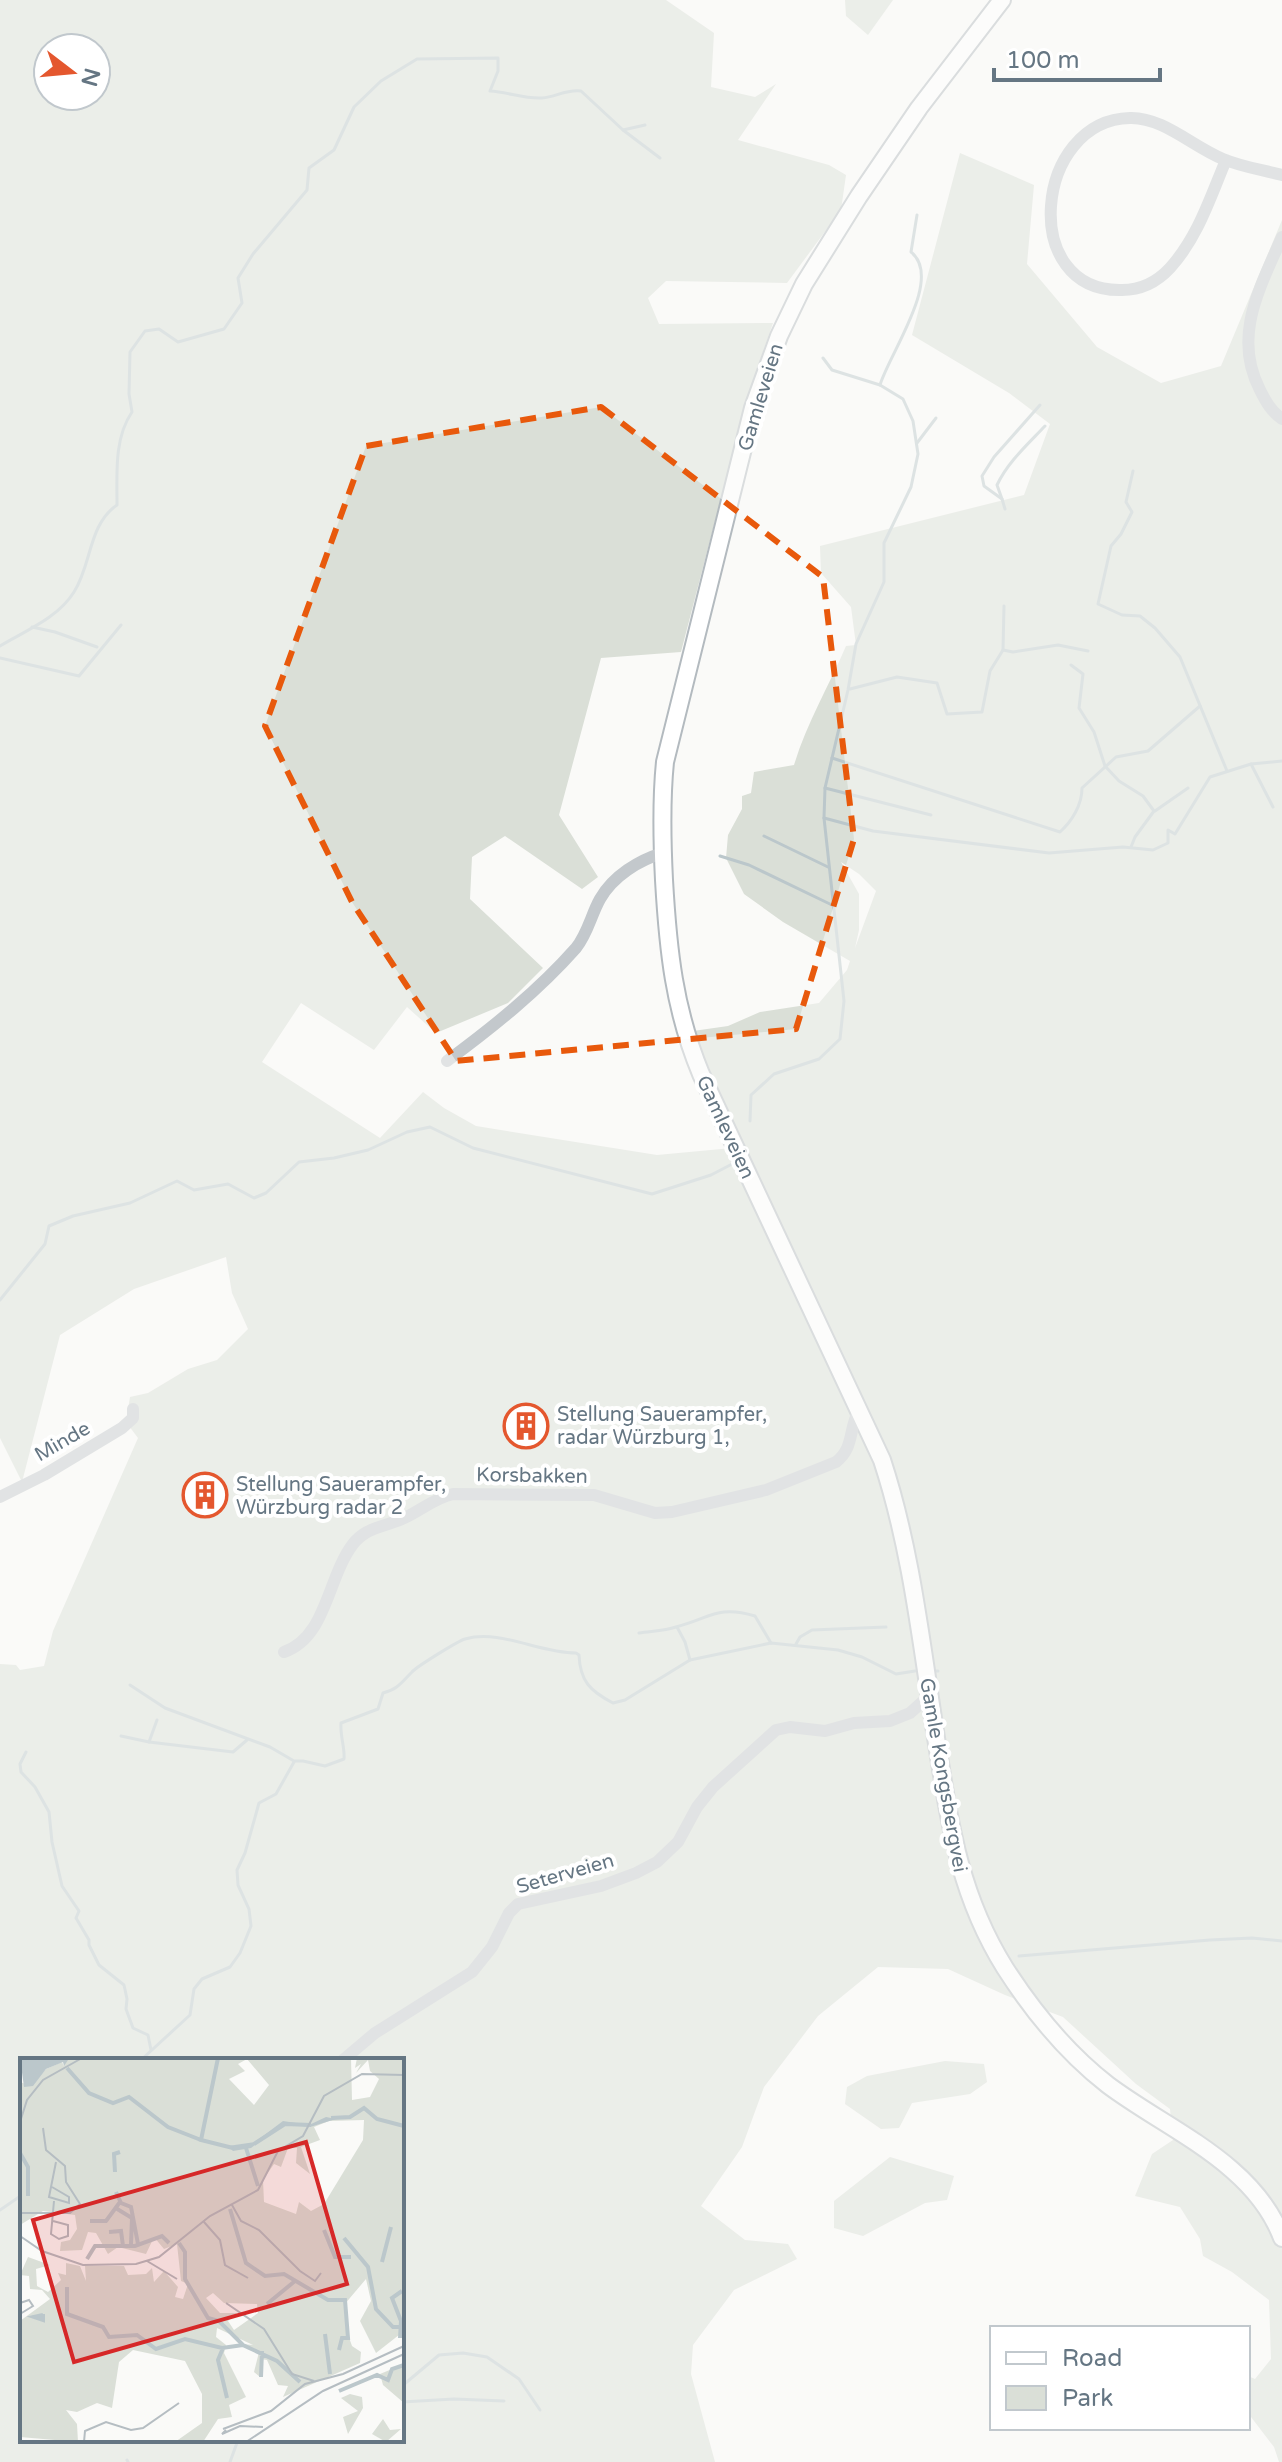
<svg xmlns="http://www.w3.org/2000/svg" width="1282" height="2462" viewBox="0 0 1282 2462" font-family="'Varela Round',sans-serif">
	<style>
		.green { fill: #dadfd7; fill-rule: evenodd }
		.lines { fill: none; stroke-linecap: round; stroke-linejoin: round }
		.stream { stroke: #bbc7cb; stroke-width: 3 }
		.secondary-casing { stroke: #b3babf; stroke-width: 20 }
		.street { stroke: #c3c8cc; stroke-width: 12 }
		.secondary { stroke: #fff; stroke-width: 16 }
		.marked { fill: none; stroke: #e8590c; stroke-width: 6; stroke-dasharray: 16 10; stroke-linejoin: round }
		.labels { text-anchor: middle; stroke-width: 8; stroke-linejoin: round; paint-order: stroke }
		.street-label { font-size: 20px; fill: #657683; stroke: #fff }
		.poi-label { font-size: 20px; fill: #657683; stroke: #fff; text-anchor: start }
		.inset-river { fill: none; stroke: #bbc7cb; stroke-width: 4 }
		.inset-road { fill: none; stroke: #b5bdc2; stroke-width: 2 }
		.view { fill: #d62828; fill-opacity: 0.15; stroke: #d62828; stroke-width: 4 }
		.inset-edge { fill: none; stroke: #657683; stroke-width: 4 }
	</style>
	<rect width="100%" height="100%" fill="#fafaf8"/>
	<g class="green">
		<path d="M0 0H666L714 33 711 87 755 97 776 84 738 140 829 165 846 175 841 210 787 283 666 281 648 298 659 324 773 323 747 398 681 652 601 658 559 815 598 877 582 889 505 836 472 857 470 899 543 968 508 1003 436 1033 407 1007 374 1050 301 1003 262 1062 380 1138 423 1092 444 1108 476 1126 657 1155 743 1147 693 1031 728 1026 760 1012 819 1003 847 970 850 961 783 922 744 894 726 858 728 835 742 809V796L751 793 754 772 794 765C807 722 829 686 846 646L856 645 851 607 821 573 820 546 1024 495 1050 424 1009 393 912 335 960 153 1034 185 1027 264 1097 347 1161 383 1221 366 1282 220V2462H1279L1274 2447 1248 2413V2376L1255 2379 1271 2359 1269 2300 1232 2272 1203 2256 1200 2239 1180 2207 1135 2196 1152 2154 1173 2140 1170 2109 1136 2084 1063 2017 1005 1995 948 1969 878 1967 818 2016 764 2087 742 2147 701 2206 745 2240 788 2244 797 2259 734 2290 693 2345 691 2374 715 2462H0V1664L16 1665 20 1670 44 1666 53 1631 138 1438 126 1422 130 1397 148 1393 188 1369 217 1360 248 1329 232 1293 226 1257 134 1289 60 1335 22 1482 0 1438ZM48 48H96V96H48ZM841 862 859 874 876 891 855 948 859 930V894ZM22 2060H402V2440H22Z"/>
		<path d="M845 0H893L868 35 846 16Z"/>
		<path d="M945 2061 984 2064 987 2082 970 2094 912 2103 899 2128 881 2129 845 2104 847 2087 867 2076Z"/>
		<path d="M890 2157 954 2176 947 2200 925 2203 863 2236 834 2228V2201Z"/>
	</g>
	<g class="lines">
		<g class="stream">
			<path d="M623 130 660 158"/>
			<path d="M880 385C889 354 944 278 911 252L917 215"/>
			<path d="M917 443 936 418"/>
			<path d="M1133 471 1126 502 1132 512 1121 534 1111 546 1098 604 1122 615 1140 616 1155 628 1180 657 1227 771"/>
			<path d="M1002 499 997 485C1008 462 1027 445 1045 426"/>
			<path d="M1005 509 1002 499 984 486 982 476 994 457 1040 405"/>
			<path d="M32 627 55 632 97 647"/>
			<path d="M0 646C25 631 58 618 74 592 92 564 88 525 117 505 117 474 114 438 132 412L129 394 130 352 145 331 159 329 178 342 224 329 242 303 238 278 253 254 307 190 309 168 334 150 354 107 381 81 417 59 498 58V71L490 91C508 92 524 99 542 98 556 97 566 89 581 91L623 130 645 125"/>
			<path d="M1003 650 1013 652 1058 645 1088 651"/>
			<path d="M0 658 79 676 121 625"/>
			<path d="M1071 665 1083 674 1079 708 1094 732 1105 766 1119 781 1143 796 1154 811 1135 837 1131 847"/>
			<path d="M850 689 897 677 937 683 947 714 982 712 990 671 1003 650 1004 606"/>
			<path d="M832 758 1060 832C1072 821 1082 805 1082 788L1116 757 1148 751 1200 706"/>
			<path d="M1251 764 1273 807"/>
			<path d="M825 788 931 815"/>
			<path d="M1155 811 1188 788"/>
			<path d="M824 818 873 831 1049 853 1123 847 1153 850 1168 843V830L1175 834 1210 777 1251 764 1282 761"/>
			<path d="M764 836 828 867"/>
			<path d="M720 856 749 865 832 905"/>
			<path d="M750 1121 751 1095 774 1074 819 1059 840 1039 844 1001 824 818 825 788 848 690 856 644 884 582V543L911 487 918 454 913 421 903 399 880 385 832 370 823 358"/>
			<path d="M0 1300 45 1244 49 1226 73 1216 130 1203 177 1181 194 1190 228 1184 254 1198 266 1193 299 1162 334 1158 368 1150 407 1132 430 1127 473 1148 652 1194 711 1175 736 1162"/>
			<path d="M677 1627 685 1642 690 1660"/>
			<path d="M639 1633C651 1631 664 1631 676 1627 711 1618 717 1605 755 1616L771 1643"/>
			<path d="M796 1644 800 1637 812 1630 886 1627"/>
			<path d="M935 1671H938"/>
			<path d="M130 1685 165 1708 270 1747 294 1761H303L325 1766 344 1759C345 1747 340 1737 341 1723L378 1709 383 1693C398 1689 401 1683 412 1672 416 1667 458 1641 465 1639 500 1629 539 1653 576 1653L579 1655C580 1681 590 1691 613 1703L625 1700 690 1660 771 1643 838 1650 862 1657 896 1674 915 1671"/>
			<path d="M121 1736 149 1742 233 1752 247 1740"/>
			<path d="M149 1742 157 1720"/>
			<path d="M26 1752 20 1764 21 1772 35 1787 49 1812 52 1842 62 1886 79 1911 76 1918 89 1940V1945L99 1965 124 1985 127 1999 126 2009 133 2028 148 2035 151 2050"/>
			<path d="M1019 1956 1210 1940 1252 1938 1282 1941"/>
			<path d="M141 2060 190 2015 194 1989 202 1979 230 1967 240 1953 251 1926 249 1909 238 1885 237 1870 245 1853 259 1803 276 1794 294 1762"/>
			<path d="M0 2210 22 2195"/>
			<path d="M402 2386 439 2355 463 2353 487 2357 519 2379 540 2410"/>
			<path d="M402 2402 454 2399 504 2401"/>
			<path d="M127 2460 128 2462"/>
			<path d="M230 2462 238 2440"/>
		</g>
		<g class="secondary-casing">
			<path id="secondary" d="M1002 0 919 108 859 196 804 284 779 336 753 408 665 762C661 801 662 840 664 880 668 950 674 1009 701 1074L882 1460C912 1551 922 1650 937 1744 950 1826 960 1896 1005 1968 1032 2010 1068 2054 1108 2085 1168 2130 1254 2163 1282 2238"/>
		</g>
		<g class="street">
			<path d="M1226 160C1210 198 1198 237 1170 268 1157 282 1141 290 1122 290 1018 293 1034 120 1130 118 1163 117 1193 147 1223 159 1242 167 1263 170 1282 175"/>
			<path d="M1282 237C1260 288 1232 336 1260 390 1266 402 1271 411 1282 419"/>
			<path d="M447 1061C493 1027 538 991 576 948 588 933 591 915 600 899 613 876 639 860 663 853"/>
			<path d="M0 1497 44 1475 122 1428 133 1418V1409"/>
			<path d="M284 1652C327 1637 327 1578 353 1544 356 1540 362 1535 367 1532 378 1526 391 1524 402 1519 419 1512 434 1498 453 1494L594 1495 655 1513 672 1512 766 1490 836 1462C855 1447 848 1429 859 1411"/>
			<path d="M343 2060 375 2033 472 1972 492 1947 509 1913 518 1904 601 1886 636 1873 657 1862 678 1842 697 1807 713 1787 776 1730 790 1727 825 1731 854 1723 890 1721 910 1713 929 1696"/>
		</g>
		<use href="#secondary" class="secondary"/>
	</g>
	<path d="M0 0H1282V2462H0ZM601 407 823 577 854 839 796 1029 456 1061 352 902 265 726 366 446Z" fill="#fafaf8" fill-opacity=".55" fill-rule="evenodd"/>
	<path class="marked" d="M601 407 823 577 854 839 796 1029 456 1061 352 902 265 726 366 446Z"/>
	<defs>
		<g id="building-ring" transform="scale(2.3)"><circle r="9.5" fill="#fff" stroke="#e4572e" stroke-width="1.5"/><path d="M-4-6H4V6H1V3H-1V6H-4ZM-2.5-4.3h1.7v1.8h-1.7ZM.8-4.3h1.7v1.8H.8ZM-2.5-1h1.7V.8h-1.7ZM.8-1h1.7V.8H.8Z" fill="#e4572e"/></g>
	</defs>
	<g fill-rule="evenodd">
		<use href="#building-ring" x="526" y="1426"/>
		<use href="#building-ring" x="205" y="1495"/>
	</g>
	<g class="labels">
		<g class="street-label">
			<text transform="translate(760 397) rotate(-73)" y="7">Gamleveien</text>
			<text transform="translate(726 1127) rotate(65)" y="7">Gamleveien</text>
			<text transform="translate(62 1441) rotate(-30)" y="7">Minde</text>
			<text transform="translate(532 1475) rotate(1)" y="7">Korsbakken</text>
			<text transform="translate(944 1775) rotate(80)" y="7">Gamle Kongsbergvei</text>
			<text transform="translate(565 1873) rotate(-16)" y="7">Seterveien</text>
		</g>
		<g class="poi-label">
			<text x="557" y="1421">Stellung Sauerampfer,<tspan x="557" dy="23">radar Würzburg 1,</tspan></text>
			<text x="236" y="1491">Stellung Sauerampfer,<tspan x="236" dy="23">Würzburg radar 2</tspan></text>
		</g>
	</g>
	<g transform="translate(20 2058)">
		<rect width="384" height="384" fill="#fafaf8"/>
		<path d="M46 0H331L332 42 350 39 359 21 350 13 348 2 336 15 341 6 335 10 337 0H384V273L356 295 340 263 351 243 346 221 324 247 326 271 332 288 341 294 340 305 263 339 268 328 258 327 247 302 241 301 240 319 234 314 239 294 221 286 233 287 197 270 196 279 206 287 204 295 226 339 209 347 212 359 198 361 183 384H155L182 365V336L165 303 113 292 99 304 92 350 77 345 57 354 46 352 57 366 58 384 0 379V263L30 241 22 232 10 231 9 218 0 217 8 199 30 207 16 211 17 228 28 234 41 222 38 215 46 217V205L60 208 66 223 65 208H104L108 217 126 216 132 210 134 224 144 213 158 229 155 239 163 241 168 226 161 223 157 186 144 191 134 179 126 196 98 189 88 196 76 175 68 174 62 192 40 193 41 184 50 182 57 171 55 157 23 153 0 167V24L11 28 26 11 42 4 44 8ZM227 1 249 27 234 47 209 21 225 13 218 6ZM344 62 343 82 304 146 291 153 279 144 276 156 244 144 243 122 254 106 261 109 268 90H277L276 105 290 116 281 89 300 82 294 69 309 63ZM193 235 204 245 237 246 238 255 214 272 208 263 217 255H200L186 240ZM384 306V345L363 327 360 316ZM330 336 342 339 343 350 328 376 323 359 338 353 321 340ZM363 361 370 372 381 371 366 384 352 376Z" fill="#dadfd7" fill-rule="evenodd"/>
		<path d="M0 0H46L48 2 44 8 43 4 26 11 13 28 4 29ZM306 59 316 61 290 69 264 66 231 90 213 93 208 88 235 84 263 63 289 67Z" fill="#bbc7cb"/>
		<path class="inset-river" d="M198 0 181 82 213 90M47 10 69 35 93 45 109 39 148 69 181 82M311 60 330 59 344 50 357 61 384 68M234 86 265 66 291 67M226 90 238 128M0 95 8 109V138M95 114 94 96 100 94M96 134 101 145 111 149 118 186M94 149 112 160 111 187M210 151 226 205 245 218 264 216 308 242H325L328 280H322L319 292M70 163H86L100 144M304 172 315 199H331M89 174 101 173 103 188M324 180 348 209 356 251 373 269H381M159 185 165 194V221L188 260 199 263 223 287 257 303 280 324M67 201 75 188H115L142 178 149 185M362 204 371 169M47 229V256L83 269 89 279 117 277 136 291 165 281 202 290 223 287M247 246 275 223M23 256V262L14 259 23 257M305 276 310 316M380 280 381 263 372 240 382 233M203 290 198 302 207 340M241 319 242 293M319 333 357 317 368 322 372 311 384 307"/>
		<path class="inset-road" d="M0 64 7 42 23 22 62 0M32 129 49 139V145L29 139 36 104M212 147 221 163 239 172 280 213 295 223 301 215M0 155H50L60 146 46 124 45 108 26 92 23 70M33 163 48 167V178L39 181 31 176 34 143M184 164 200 182 205 207 228 220M0 178 22 193 63 207 116 206 139 199 190 158 238 132 258 93 283 78 304 38 342 16 384 17M127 203 157 221M0 245 9 242 13 248 0 256M206 245 244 271 272 316 294 323M203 371 251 353 285 326 323 316 384 288M206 372 202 376 220 368 243 369M64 384 65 373 86 364 111 372 123 370 159 345M226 384 303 333 384 296"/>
		<path class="view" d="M286 84 327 226 54 304 13 162Z"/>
		<rect width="384" height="384" class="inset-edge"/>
	</g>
	<rect x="990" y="2326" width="260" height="104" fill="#ffffff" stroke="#c1c8cd" stroke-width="2"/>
	<rect x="1006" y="2352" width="40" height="12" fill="#ffffff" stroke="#c1c8cd" stroke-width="2"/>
	<text x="1062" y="2366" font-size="24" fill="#657683">Road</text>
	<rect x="1006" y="2386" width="40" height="24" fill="#dadfd7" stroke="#c1c8cd" stroke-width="2"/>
	<text x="1062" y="2406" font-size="24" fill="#657683">Park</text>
	<g transform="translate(72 72) rotate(106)"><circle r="38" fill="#ffffff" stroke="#c1c8cd" stroke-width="2"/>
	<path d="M0-6L14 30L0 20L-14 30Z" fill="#e4572e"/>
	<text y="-12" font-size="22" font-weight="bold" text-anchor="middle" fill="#657683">N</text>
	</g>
	<path d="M994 68v12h166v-12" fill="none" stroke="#657683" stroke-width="4"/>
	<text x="1006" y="68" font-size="24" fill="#657683" stroke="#ffffff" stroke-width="6" paint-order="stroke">100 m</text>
</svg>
